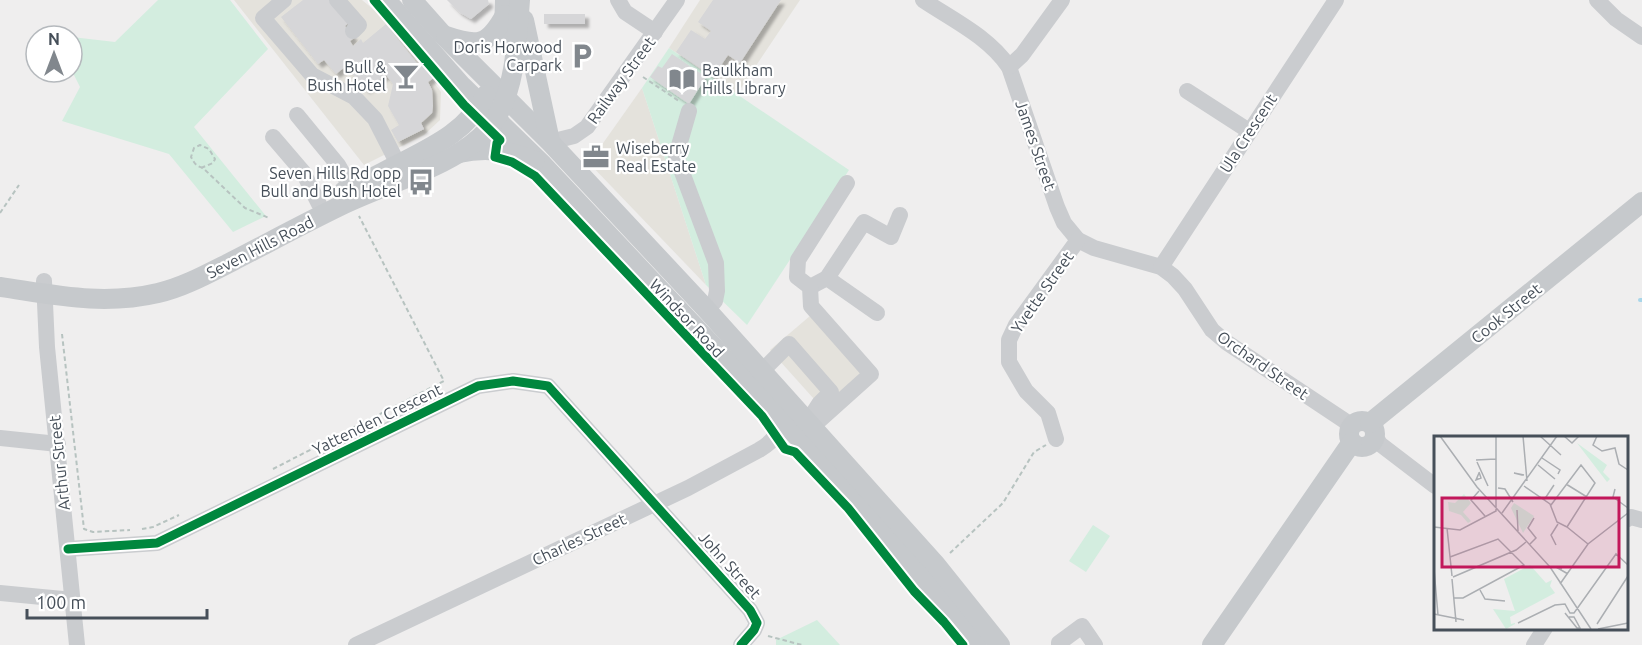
<svg xmlns="http://www.w3.org/2000/svg" width="1642" height="645" viewBox="0 0 1642 645" font-family="Ubuntu,sans-serif">
	<style>
		.commercial { fill: #e4e2dc }
		.green { fill: #d3eddf }
		.lines { fill: none; stroke-linecap: round; stroke-linejoin: round }
		.stream { stroke: #a9d6e9; stroke-width: 4 }
		.building { fill: #d6d6d8; filter: url(#shadow) }
		.path { stroke: #b7c3c0; stroke-width: 2; stroke-dasharray: 4.5 3; stroke-linecap: butt }
		.minor { stroke: #cacccf; stroke-width: 16 }
		.major { stroke: #c6c9cc; stroke-width: 20 }
		.cycleway-casing { stroke: #fff; stroke-width: 13 }
		.cycleway { stroke: #00873e; stroke-width: 9 }
		.labels { text-anchor: middle; stroke-width: 4.5; stroke-linejoin: round; paint-order: stroke }
		.poi-label { font-size: 16px; fill: #464f59; stroke: #fff; text-anchor: end }
		.street-label { font-size: 16px; fill: #464f59; stroke: #fff }
		.inset-road { fill: none; stroke: #abaeb2; stroke-width: 1.5 }
		.view { fill: #c2185b; fill-opacity: 0.15; stroke: #c2185b; stroke-width: 3 }
		.inset-edge { fill: none; stroke: #464f59; stroke-width: 3 }
	</style>
	<defs>
		<filter id="shadow"><feDropShadow dx="4" dy="4" stdDeviation="1.5" flood-color="#0004"/></filter>
	</defs>
	<rect width="100%" height="100%" fill="#efeeee"/>
	<g class="commercial">
		<path d="M234 0H362L390 23 441 92 440 120 424 135 364 165Z"/>
		<path d="M700 0H800L737 94 669 48Z"/>
		<path d="M642 88 706 285 589 163Z"/>
		<path d="M810 316 862 375 823 409 770 350Z"/>
	</g>
	<g class="green">
		<path d="M158 0H230L268 49 194 127 266 216 233 232 169 154 62 121 80 87 72 71V37L115 42Z"/>
		<path d="M669 48 849 170 747 325 706 285 642 88Z"/>
		<path d="M1093 525 1110 536 1086 572 1069 561Z"/>
		<path d="M817 620 840 645H776V640Z"/>
	</g>
	<g class="lines">
		<path class="stream" d="M1640 300H1642"/>
	</g>
	<g class="building">
		<path d="M303 0H334L351 21 345 26 354 38 350 41 353 46 361 39 363 43 386 24 419 66 425 62 436 76 428 82 432 90 433 106 432 113 421 123 424 129 398 142 391 130 399 125 388 106 393 84 386 75 366 90 346 66 336 74 324 60 318 64 281 17Z"/>
		<path d="M447 0H488L489 4 471 19 459 12Z"/>
		<path d="M713 0H781L740 63 728 55 713 77 676 52 691 30 705 39 711 31 698 22Z"/>
		<rect x="544" y="14" width="41" height="10"/>
		<path d="M672 54 706 77 689 104 650 77 658 66 662 68Z"/>
	</g>
	<g class="lines">
		<g class="path">
			<path d="M643 77 679 101"/>
			<path d="M201 168 213 163 215 159 209 149 200 145 194 148 191 157C195 164 196 166 203 168L245 208 269 218"/>
			<path d="M0 213 19 185"/>
			<path d="M62 334 84 529 93 532 130 530"/>
			<path d="M273 469 444 381 359 216"/>
			<path d="M142 529 153 527 179 515"/>
			<path d="M950 553 1003 503 1034 452 1046 445"/>
			<path d="M768 636 802 645"/>
		</g>
		<g class="minor">
			<path d="M284 0 263 18 312 75 354 97 375 119 398 164"/>
			<path d="M337 0 359 25 353 31"/>
			<path d="M618 0 625 12 655 32"/>
			<path d="M923 0C953 20 989 37 1009 67L1057 207 1064 223 1078 240 1094 248 1161 267 1173 276 1185 289 1212 330 1226 342 1345 421 1350 428"/>
			<path d="M1597 0 1616 19 1642 37"/>
			<path d="M1009 67 1022 55 1062 0"/>
			<path d="M1187 91 1249 131"/>
			<path d="M689 111 676 156 716 263 717 291 715 301 707 310"/>
			<path d="M297 115 338 165 351 188"/>
			<path d="M273 137 303 172 319 204"/>
			<path d="M550 142 574 136 587 127 677 0"/>
			<path d="M1161 267 1336 0"/>
			<path d="M827 278 877 313"/>
			<path d="M44 281 47 347 77 645"/>
			<path d="M810 287 827 278 864 222 891 237 900 215"/>
			<path d="M762 371 789 344 831 392 819 404 808 421"/>
			<path d="M813 426 871 374 811 306 810 287 797 277 798 260 847 183"/>
			<path d="M1375 436 1380 444 1435 486"/>
			<path d="M0 438 58 444"/>
			<path d="M1056 439 1048 413 1026 391 1009 362V340L1016 325 1078 240"/>
			<path d="M1626 520 1631 517 1642 520"/>
			<path d="M68 549 157 543 478 386 513 381 548 386 750 610 757 623 754 630 741 645"/>
			<path d="M0 593 73 600"/>
			<path d="M356 645 688 488 759 450C776 440 780 432 775 412"/>
			<path d="M1059 645V643L1082 626 1095 645"/>
			<path d="M1534 645 1545 628"/>
		</g>
		<g class="major">
			<path d="M386 0 462 86 543 165 873 517 977 645"/>
			<path d="M412 0 443 35 550 142 707 310 936 565 1000 645"/>
			<path d="M524 20 550 141"/>
			<path d="M504 33 505 0"/>
			<path d="M446 36C478 47 488 46 505 15"/>
			<path d="M459 153C486 147 510 150 535 161"/>
			<path d="M344 191C363 183 381 173 399 164 434 146 467 131 486 95"/>
			<path d="M0 287C55 295 103 306 158 293 184 287 209 273 233 261 268 243 303 224 338 207 378 187 421 176 459 153 472 145 487 133 495 119 516 88 517 37 520 0"/>
			<circle cx="1362" cy="434" r="13"/>
			<path d="M1370 423 1642 202"/>
			<path d="M1212 645 1352 442"/>
		</g>
		<g class="cycleway-casing">
			<g id="cycleway">
				<path d="M374 0 464 105 500 140 497 143 495 157 512 162 535 176 762 416 785 449 795 452 848 508 914 591 944 622 963 645"/>
				<path d="M68 549 157 543 478 386 513 381 548 386 750 610 757 623 754 630 741 645"/>
			</g>
		</g>
		<use href="#cycleway" class="cycleway"/>
	</g>
	<defs>
		<g id="parking-bare" transform="scale(2.07)"><path d="M-3.5-5.5H1a3.5 3.5 0 0 1 0 7H-1V5.5H-3.5ZM-1-3.4V-.6H.8a1.4 1.4 0 0 0 0-2.8Z" fill="#81878d" stroke="#fff" stroke-width="2.5" paint-order="stroke"/></g>
		<g id="bar-bare" transform="scale(2.07)"><path d="M-6-5H6L.8 .8V4.5H3.5V6h-7V4.5H-.8V.8Z" fill="#81878d" stroke="#fff" stroke-width="2.5" paint-order="stroke"/></g>
		<g id="library-bare" transform="scale(2.07)"><path d="M-6-4Q-3-5.5-.7-3.5V5Q-3 3-6 4ZM6-4Q3-5.5 .7-3.5V5Q3 3 6 4Z" fill="#81878d" stroke="#fff" stroke-width="2.5" paint-order="stroke"/></g>
		<g id="office-bare" transform="scale(2.07)"><path d="M-6-3h4V-5.5h4V-3h4V5H-6ZM-1-4.5V-3h2v-1.5ZM-6 0V1H6V0Z" fill="#81878d" stroke="#fff" stroke-width="2.5" paint-order="stroke"/></g>
		<g id="bus-bare" transform="scale(2.07)"><path d="M-5-6H5V4H4V6H2V4H-2V6H-4V4H-5ZM-3.5-4V0h7V-4ZM-3.5 1.2v1.5H-2V1.2ZM2 1.2v1.5H3.5V1.2Z" fill="#81878d" stroke="#fff" stroke-width="2.5" paint-order="stroke"/></g>
	</defs>
	<g fill-rule="evenodd">
		<use href="#parking-bare" x="582" y="56"/>
		<use href="#bar-bare" x="406" y="76"/>
		<use href="#library-bare" x="682" y="79"/>
		<use href="#office-bare" x="596" y="157"/>
		<use href="#bus-bare" x="421" y="182"/>
	</g>
	<g class="labels">
		<g class="poi-label">
			<text x="562" y="53">Doris Horwood<tspan x="562" dy="18">Carpark</tspan></text>
			<text x="386" y="73">Bull &amp;<tspan x="386" dy="18">Bush Hotel</tspan></text>
			<text x="702" y="76" text-anchor="start">Baulkham<tspan x="702" dy="18">Hills Library</tspan></text>
			<text x="616" y="154" text-anchor="start">Wiseberry<tspan x="616" dy="18">Real Estate</tspan></text>
			<text x="401" y="179">Seven Hills Rd opp<tspan x="401" dy="18">Bull and Bush Hotel</tspan></text>
		</g>
		<g class="street-label">
			<text transform="translate(621 80) rotate(-54)" y="6">Railway Street</text>
			<text transform="translate(1248 133) rotate(-57)" y="6">Ula Crescent</text>
			<text transform="translate(1036 145) rotate(71)" y="6">James Street</text>
			<text transform="translate(260 247) rotate(-27)" y="6">Seven Hills Road</text>
			<text transform="translate(1042 292) rotate(-55)" y="6">Yvette Street</text>
			<text transform="translate(1506 313) rotate(-39)" y="6">Cook Street</text>
			<text transform="translate(687 318) rotate(47)" y="6">Windsor Road</text>
			<text transform="translate(1263 365) rotate(35)" y="6">Orchard Street</text>
			<text transform="translate(377 419) rotate(-26)" y="6">Yattenden Crescent</text>
			<text transform="translate(59 463) rotate(-96)" y="6">Arthur Street</text>
			<text transform="translate(579 539) rotate(-25)" y="6">Charles Street</text>
			<text transform="translate(730 565) rotate(48)" y="6">John Street</text>
		</g>
	</g>
	<g transform="translate(1434 436)">
		<rect width="194" height="194" fill="#efeeee"/>
		<path d="M143 7 173 29 169 36 176 43 173 46ZM30 58 37 67 29 76 37 85 34 87 27 79 15 75 14 66 21 67ZM80 67 100 80 89 97 77 72ZM96 129 112 147 118 144 116 150 121 157 76 181 77 188 81 187V188L72 193 59 173 81 175 70 143Z" fill="#d3eddf"/>
		<path class="inset-road" d="M6 0 43 51 116 131 157 193M89 0 93 45M106 0 127 19M130 0 138 7 145 0M163 0 159 9 168 15 181 12 185 28 194 34M108 22 126 34 124 38M42 24 62 23M43 26 54 50M104 29 121 43M45 36 47 42 42 44 45 37M88 39 80 37 90 39M132 48 153 61M90 50 116 68 123 86 133 91M64 52 71 53 79 66M181 53 179 61 194 72M45 55 37 64 51 80M110 64 120 49M117 69 147 29 161 47 133 91M83 74 84 95M68 77 123 0M0 91 26 94 62 75V0M133 91 154 108M13 92 18 140M96 108 102 102 94 92 100 82M122 109 117 99 124 88M16 121 64 103 90 129 29 162H20M0 133 4 179M128 133 122 131 134 138M19 141 82 114 92 106M18 143 22 186M126 148 154 108 194 77M46 154 51 163 71 165M131 177 143 192H146L140 181H135M0 178 30 184M84 187 121 169 131 168 136 177H140L182 118 194 129M163 188 194 140M164 193 194 187"/>
		<path class="view" d="M8 62H185V131H8Z"/>
		<rect width="194" height="194" class="inset-edge"/>
	</g>
	<g transform="translate(54 54)"><circle r="28" fill="#ffffff" stroke="#b5b9bd" stroke-width="1.5"/>
	<path d="M0-4.5L10 22L0 15L-10 22Z" fill="#81878d"/>
	<text y="-9" font-size="16" font-weight="bold" text-anchor="middle" fill="#464f59">N</text>
	</g>
	<path d="M27 609v9h180v-9" fill="none" stroke="#464f59" stroke-width="3"/>
	<text x="36" y="609" font-size="18" fill="#464f59" stroke="#ffffff" stroke-width="4.5" paint-order="stroke">100 m</text>
</svg>
